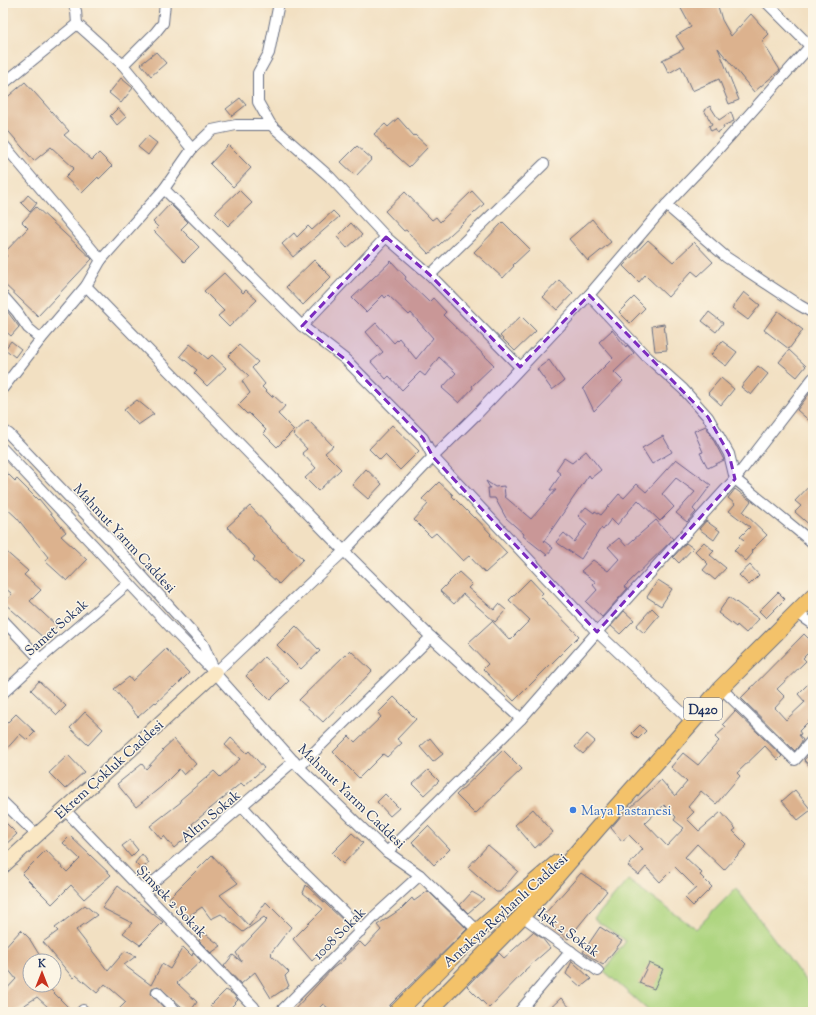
<svg xmlns="http://www.w3.org/2000/svg" width="816" height="1015" viewBox="0 0 816 1015" font-family="'Sorts Mill Goudy',serif">
	<style>
		.green { fill: #aed580; stroke: #64826f }
		.building { fill: #dcb28e; fill-rule: evenodd }
		.lines { fill: none; stroke-linecap: round; stroke-linejoin: round }
		.street-casing { stroke: #666d81; stroke-width: 12 }
		.secondary-casing { stroke: #666d81; stroke-width: 16 }
		.primary-casing { stroke: #666d81; stroke-width: 18 }
		.street { stroke: #fff; stroke-width: 10 }
		.secondary { stroke: #fae7c3; stroke-width: 14 }
		.primary { stroke: #f3c26a; stroke-width: 16 }
		.marked { fill: #7b2cbf; fill-opacity: 0.2; stroke: #7b2cbf; stroke-width: 3; stroke-dasharray: 8 5; stroke-linejoin: round }
		.shop-dot { fill: #3f7fe0; stroke: #fcf5e5; stroke-width: 1.5 }
		.labels { text-anchor: middle; stroke-width: 3; stroke-linejoin: round; paint-order: stroke }
		.shield { fill: #fcf5e5; stroke: #5e6a86; stroke-width: 1 }
		.shield-label { font-size: 13px; font-weight: bold; fill: #1b2f5e }
		.street-label { font-size: 14px; fill: #1b2f5e; stroke: #fcf5e5 }
		.shop-label { font-size: 14px; fill: #366cbe; stroke: #fcf5e5; text-anchor: start }
	</style>
	<rect width="100%" height="100%" fill="#fcf5e5"/>
	<filter id="ink" filterUnits="userSpaceOnUse"><feTurbulence type="fractalNoise" baseFrequency=".025" numOctaves="2"/><feDisplacementMap in="SourceGraphic" scale="8" xChannelSelector="R" yChannelSelector="G"/><feConvolveMatrix kernelMatrix="1 2 1 2 8 2 1 2 1" color-interpolation-filters="sRGB"/></filter>
	<filter id="wash" filterUnits="userSpaceOnUse"><feTurbulence type="fractalNoise" baseFrequency=".012" numOctaves="4" result="noise"/><feDisplacementMap in="SourceGraphic" scale="16" xChannelSelector="R" yChannelSelector="G"/><feGaussianBlur stdDeviation="0.9" result="paint"/><feColorMatrix in="noise" values="0 0 0 0 0 0 0 0 0 0 0 0 0 0 0 0 0 1.4 0 .05"/><feComposite in="paint" operator="in"/></filter>
	<g filter="url(#wash)">
		<rect width="100%" height="100%" fill="#f2e0c2"/>
		<path class="green" d="M628 880 696 929 736 888 813 991V1012H650L604 971 626 941 594 919Z"/>
		<g id="blocks">
			<g class="building">
				<path d="M678 3H717L722 20 731 36 751 14 769 34 762 41 780 70 754 92 718 48 739 100 729 104 719 79 692 91 681 66 669 73 662 60 684 49 676 36 691 27Z"/>
				<path d="M156 52 166 63 151 76 141 64Z"/>
				<path d="M121 78 133 88 121 103 109 93Z"/>
				<path d="M25 82 69 131 64 135 92 160 99 153 112 166 99 179 98 177 82 193 65 177 74 168 51 147 34 161 3 125V101Z"/>
				<path d="M240 98 246 105 232 116 226 109Z"/>
				<path d="M710 106 719 120 731 112 734 121 723 126 724 128 717 133 715 129 711 131 709 126 712 124 704 110Z"/>
				<path d="M118 108 126 117 117 125 110 116Z"/>
				<path d="M398 118 414 136 415 135 428 147 409 167 389 149 388 150 374 134 385 124 388 127Z"/>
				<path d="M148 136 157 143 148 155 138 147Z"/>
				<path d="M228 145 251 168 233 187 210 164Z"/>
				<path d="M357 146 372 159 356 176 341 162Z"/>
				<path d="M239 190 252 203 228 226 215 213Z"/>
				<path d="M472 191 484 204 429 254 406 230 404 231 385 211 405 192 432 220 436 217 440 222Z"/>
				<path d="M28 195 37 203 30 212 21 203Z"/>
				<path d="M170 204 188 222 181 229 199 247 184 262 154 231 158 227 153 222Z"/>
				<path d="M36 207 92 259 38 316 3 283V260L7 256 4 253 28 228 22 222Z"/>
				<path d="M333 211 339 217 293 257 282 244 294 233 297 237 308 226 312 230Z"/>
				<path d="M592 219 611 242 588 261 569 239Z"/>
				<path d="M503 222 530 249 513 265 514 266 503 278 474 252Z"/>
				<path d="M351 223 362 235 347 248 337 237Z"/>
				<path d="M648 240 673 262 694 242 713 262 698 276 692 271 668 297 645 275 639 282 623 266Z"/>
				<path d="M314 260 331 277 303 305 286 287Z"/>
				<path d="M391 261 406 277 405 279 429 302 433 298 446 312 443 315 494 365 472 386 473 388 459 403 442 388 456 373 439 357 425 376 420 372 402 390 389 376 386 379 371 362 383 352 366 332 376 323 394 343 399 338 416 359 433 338 411 313 409 315 388 295 385 298 383 295 366 312 352 298Z"/>
				<path d="M224 273 243 293 246 290 257 300 229 327 218 316 224 311 204 291Z"/>
				<path d="M559 280 573 293 557 310 543 297Z"/>
				<path d="M744 292 760 305 748 320 732 308Z"/>
				<path d="M634 297 645 308 630 323 619 312Z"/>
				<path d="M7 311 19 327 11 336 3 329V316Z"/>
				<path d="M778 311 803 330 789 349 764 330Z"/>
				<path d="M709 312 723 323 716 332 702 321Z"/>
				<path d="M521 316 536 331 515 351 500 336Z"/>
				<path d="M664 324 667 350 655 351 652 326Z"/>
				<path d="M612 330 626 347 627 345 634 353 614 372 623 381 594 411 583 388 613 358 599 342Z"/>
				<path d="M11 341 21 349 15 357 5 349Z"/>
				<path d="M722 341 737 352 726 366 711 355Z"/>
				<path d="M190 344 208 359 212 355 226 368 207 386 194 373 197 370 180 356Z"/>
				<path d="M239 345 258 362 252 368 265 384 262 387 272 397 273 395 285 406 278 414 294 430 277 447 263 433 266 430 249 413 247 414 238 405 250 393 242 381 249 376 228 356Z"/>
				<path d="M789 350 806 366 797 377 779 362Z"/>
				<path d="M549 360 564 381 552 390 537 369Z"/>
				<path d="M758 366 768 374 751 395 741 387Z"/>
				<path d="M721 378 734 389 721 405 708 393Z"/>
				<path d="M813 389V424L797 410Z"/>
				<path d="M137 400 154 414 138 425 124 410Z"/>
				<path d="M308 420 333 446 325 453 341 469 318 491 305 478 316 468 302 453 307 449 293 434Z"/>
				<path d="M392 425 419 451 400 470 385 455 380 460 369 449Z"/>
				<path d="M706 426 724 460 708 468 700 453 703 452 694 431Z"/>
				<path d="M663 436 672 452 652 464 642 448Z"/>
				<path d="M586 451 601 470 591 478 589 475 544 541 553 548 547 555 523 536 524 534 506 518 495 498H489L488 488H490L486 481 495 487 504 486 505 496H504L531 519 556 490H550L561 474 556 470 564 458 572 463Z"/>
				<path d="M676 459 711 485 693 509 696 512 687 522 676 513 695 492 676 478 662 494 674 507 660 521 638 500 617 525 611 519 603 530 601 528 581 559 556 542 564 533 574 542 587 524 578 516 586 507 594 513 595 511 601 515 619 494 624 498 637 484 646 492Z"/>
				<path d="M3 469 15 481 17 479 38 500 39 499 66 532 61 536 87 560 67 581 45 561 48 557 17 518 3 505Z"/>
				<path d="M366 469 382 484 368 499 352 485Z"/>
				<path d="M439 482 453 495 452 496 474 518 475 517 491 534 490 535 507 553 485 573 469 556 463 561 436 533 431 537 414 520 428 504 422 499Z"/>
				<path d="M813 482V528L795 512 801 506 795 501Z"/>
				<path d="M735 489 751 501 743 512 767 535 751 551 753 553 746 561 734 550 744 540 740 537 750 527 729 511 735 504 728 498Z"/>
				<path d="M250 506 270 527 269 528 303 559 279 584 253 560 255 557 227 527Z"/>
				<path d="M656 520 673 539 624 587 627 589 602 617 586 602 597 590 593 585 596 582 581 571 593 560 608 571 619 559 608 547 619 538 626 546Z"/>
				<path d="M706 521 720 531 714 540 699 529Z"/>
				<path d="M704 542 714 551 710 555 726 568 715 580 703 570 708 564 695 551Z"/>
				<path d="M686 543 693 548 679 563 673 557Z"/>
				<path d="M3 549 28 571 24 575 41 590 30 601 57 626 45 639 4 603 12 594 3 586Z"/>
				<path d="M750 565 759 575 749 585 739 575Z"/>
				<path d="M459 572 472 584 468 588 494 610 499 604 506 610 495 622 463 594 454 604 440 591Z"/>
				<path d="M530 579 543 593 540 596 579 636 514 701 483 669 488 664 468 643 492 621 510 640 530 620 509 600Z"/>
				<path d="M658 580 672 589 661 606 647 597Z"/>
				<path d="M778 592 785 599 766 618 759 611Z"/>
				<path d="M729 597 759 619 746 633 737 625 736 627 718 613Z"/>
				<path d="M652 608 659 615 644 633 636 626Z"/>
				<path d="M624 611 634 620 620 634 611 626Z"/>
				<path d="M296 626 320 651 301 669 277 645Z"/>
				<path d="M804 634 813 643V648L803 658 806 661 777 689 785 697 775 708 786 720 805 702 798 694 813 679V717L799 731 801 734 799 735 803 740 795 751 741 698Z"/>
				<path d="M166 649 189 673 174 688 173 687 156 703 155 702 138 717 114 689 129 677 132 681Z"/>
				<path d="M350 650 372 671 323 722 299 700Z"/>
				<path d="M264 657 289 681 270 700 246 676Z"/>
				<path d="M39 681 66 706 57 715 31 690Z"/>
				<path d="M394 697 416 719 397 739 402 743 387 757 383 754 359 778 333 752 349 736 355 742 381 717 378 713Z"/>
				<path d="M735 711 782 756 778 760 765 746 737 773 740 776 716 804 701 791 688 807 694 812 687 819 699 831 721 812 736 829 733 831 747 845 724 870 697 844 685 857 702 873 700 875 712 887 693 906 685 898 696 888 675 867 660 882 646 867 639 875 628 866 643 849 629 835 622 841 611 828 621 816 661 780 675 796 687 782 671 767 683 753 698 765 719 741 715 737 726 727 723 724ZM664 805 676 817 674 820 684 828 667 846 645 823Z"/>
				<path d="M85 712 103 729 88 745 70 728Z"/>
				<path d="M16 714 35 732 27 740 20 734 3 753V727Z"/>
				<path d="M640 725 646 731 638 739 632 733Z"/>
				<path d="M587 734 595 741 583 754 575 747Z"/>
				<path d="M231 738 247 753 249 751 264 768 244 786 241 783 192 824 194 827 185 834 187 837 174 848 164 836 161 839 150 826 181 802 180 800 214 771 220 777 240 759 225 745Z"/>
				<path d="M430 738 443 754 433 762 420 747Z"/>
				<path d="M174 739 196 764 184 775 179 769 161 787 136 807 117 784 142 764 146 769 163 751 162 750Z"/>
				<path d="M503 750 522 769 475 814 456 795Z"/>
				<path d="M813 750V770L804 760Z"/>
				<path d="M68 755 84 772 65 789 49 773Z"/>
				<path d="M428 770 439 781 424 795 413 784Z"/>
				<path d="M795 790 811 810 798 820 782 801Z"/>
				<path d="M385 794 399 808 390 816 377 802Z"/>
				<path d="M533 809 553 832 535 848 515 825Z"/>
				<path d="M3 820 17 834 3 847Z"/>
				<path d="M428 826 450 849 434 865 412 842Z"/>
				<path d="M352 833 363 843 343 864 332 853Z"/>
				<path d="M70 836 111 875 84 899 71 885 52 904 22 874 46 850 67 872 80 859 63 843Z"/>
				<path d="M130 840 138 850 131 857 122 846Z"/>
				<path d="M488 845 518 871 500 892H496L468 867Z"/>
				<path d="M142 854 149 863 141 869 135 863Z"/>
				<path d="M212 855 238 883 220 895 249 926 266 902 291 927 271 953 272 954 271 955 289 972 285 976 289 986 271 998 255 972 241 984 224 966 233 955 242 962 236 953 267 920 264 917 243 932 221 914 211 919 202 907 186 918 169 898Z"/>
				<path d="M581 873 607 891 568 939 541 918Z"/>
				<path d="M306 885 347 924 312 961 293 939 323 909 303 893Z"/>
				<path d="M118 886 163 922 140 945 123 933 132 923 102 908Z"/>
				<path d="M428 891 467 929 390 1005 388 1012H333L323 1004 315 1012H292L332 969 345 959 344 957 360 942 365 947 381 930 377 925 401 909 412 898 414 901Z"/>
				<path d="M472 892 484 899 468 913 460 905Z"/>
				<path d="M85 905 97 915 76 930 108 971 125 951 136 956 124 965 151 985 162 964 170 969 183 947 192 956 193 953 201 961 177 983 197 1002 190 1012H183L182 1007 158 986 152 988 151 994 168 1012H116L126 1002 105 984 97 993 76 975 73 978 43 942 58 931 55 928Z"/>
				<path d="M600 927 622 941 603 965 583 952Z"/>
				<path d="M21 930 29 938 43 961H30V985H46L73 1012H43L48 1007 37 997 14 1012H10L3 1006V993L16 979 3 963V950Z"/>
				<path d="M203 932 221 946 211 953 199 941Z"/>
				<path d="M533 932 542 938 550 948 525 970V971L489 1008 467 986 499 953 504 958Z"/>
				<path d="M572 961 591 979 581 987 566 974Z"/>
				<path d="M649 963 663 969 654 989 639 983Z"/>
				<path d="M226 990 233 994 238 1000 226 1012H218L210 1006Z"/>
				<path d="M561 998 574 1012H546Z"/>
			</g>
		</g>
	</g>
	<g filter="url(#ink)">
		<use href="#blocks" fill-opacity="0" stroke="#666d81" stroke-width="1"/>
		<g class="lines">
			<g class="street-casing">
				<g id="street">
					<path d="M767 3 813 49"/>
					<path d="M77 24 123 65 192 149"/>
					<path d="M123 65 155 33 163 23 165 3"/>
					<path d="M3 84 77 24 76 11 73 3"/>
					<path d="M271 125 258 102V73L269 53 279 3"/>
					<path d="M3 144 101 260"/>
					<path d="M164 189 302 326 346 360 423 438 433 457 597 632 692 722"/>
					<path d="M666 205 726 257 799 305 813 313"/>
					<path d="M430 275 544 164"/>
					<path d="M86 286 344 551 431 637 299 767"/>
					<path d="M589 295 645 355 683 389 708 417 729 454 735 479 813 543"/>
					<path d="M3 296 17 312 28 328 41 339"/>
					<path d="M302 326 386 237"/>
					<path d="M3 388 41 339 86 286 101 260 164 189 192 149 212 130 236 125H271L330 177 386 237 430 275 520 367"/>
					<path d="M3 430 9 434 111 541 203 644 213 667"/>
					<path d="M3 449 176 633 215 673 299 767 387 852 420 875 478 931"/>
					<path d="M797 613 813 624"/>
					<path d="M3 620 40 659"/>
					<path d="M431 637 521 719"/>
					<path d="M215 673 344 551 433 457 477 414 589 295 666 205 705 164 813 43"/>
					<path d="M721 688 795 760 813 739"/>
					<path d="M3 693 40 659 129 583"/>
					<path d="M3 802 37 835"/>
					<path d="M243 807 286 855 348 916 361 931"/>
					<path d="M65 810 254 1007 257 1012"/>
					<path d="M387 852 521 719 597 632 735 479 813 378"/>
					<path d="M143 891 294 761"/>
					<path d="M522 916 598 971"/>
					<path d="M157 992 177 1012"/>
					<path d="M81 1012 83 1010"/>
					<path d="M280 1012 376 915 420 875"/>
					<path d="M519 1012 571 951"/>
				</g>
			</g>
			<g class="secondary-casing">
				<path id="secondary" d="M3 866 215 673"/>
			</g>
			<g class="primary-casing">
				<g id="primary">
					<path d="M397 1012 478 931 557 863"/>
					<path d="M428 1012 522 916 598 828 692 722 721 688 813 596"/>
				</g>
			</g>
			<use href="#street" class="street"/>
			<use href="#secondary" class="secondary"/>
			<use href="#primary" class="primary"/>
		</g>
	</g>
	<path class="marked" d="M386 237 430 275 520 367 589 295 708 417 729 454 735 479 597 632 433 457 423 438 346 360 302 326Z"/>
	<circle class="shop-dot" cx="573" cy="810" r="4"/>
	<g class="labels">
		<rect class="shield" x="684" y="698" width="38" height="22" rx="3"/>
		<g class="shield-label">
			<text x="703" y="714">D420</text>
		</g>
		<g class="street-label">
			<text transform="translate(125 538) rotate(47)" y="5">Mahmut Yarım Caddesi</text>
			<text transform="translate(56 627) rotate(-41)" y="5">Samet Sokak</text>
			<text transform="translate(109 769) rotate(-42)" y="5">Ekrem Çokluk Caddesi</text>
			<text transform="translate(352 796) rotate(44)" y="5">Mahmut Yarım Caddesi</text>
			<text transform="translate(210 816) rotate(-40)" y="5">Altın Sokak</text>
			<text transform="translate(172 901) rotate(46)" y="5">Şimşek 2 Sokak</text>
			<text transform="translate(505 910) rotate(-42)" y="5">Antakya-Reyhanlı Caddesi</text>
			<text transform="translate(569 932) rotate(36)" y="5">Işık 2 Sokak</text>
			<text transform="translate(339 933) rotate(-45)" y="5">1008 Sokak</text>
		</g>
		<g class="shop-label">
			<text x="581" y="815">Maya Pastanesi</text>
		</g>
	</g>
	<rect width="816" height="1015" fill="none" stroke="#fcf5e5" stroke-width="16"/>
	<g transform="translate(42 973)"><circle r="19" fill="#fcf5e5" stroke="#a2a6af"/>
	<path d="M0-3L7 15L0 10L-7 15Z" fill="#c8321e"/>
	<text y="-6" font-size="11" font-weight="bold" text-anchor="middle" fill="#1b2f5e">K</text>
	</g>
</svg>
